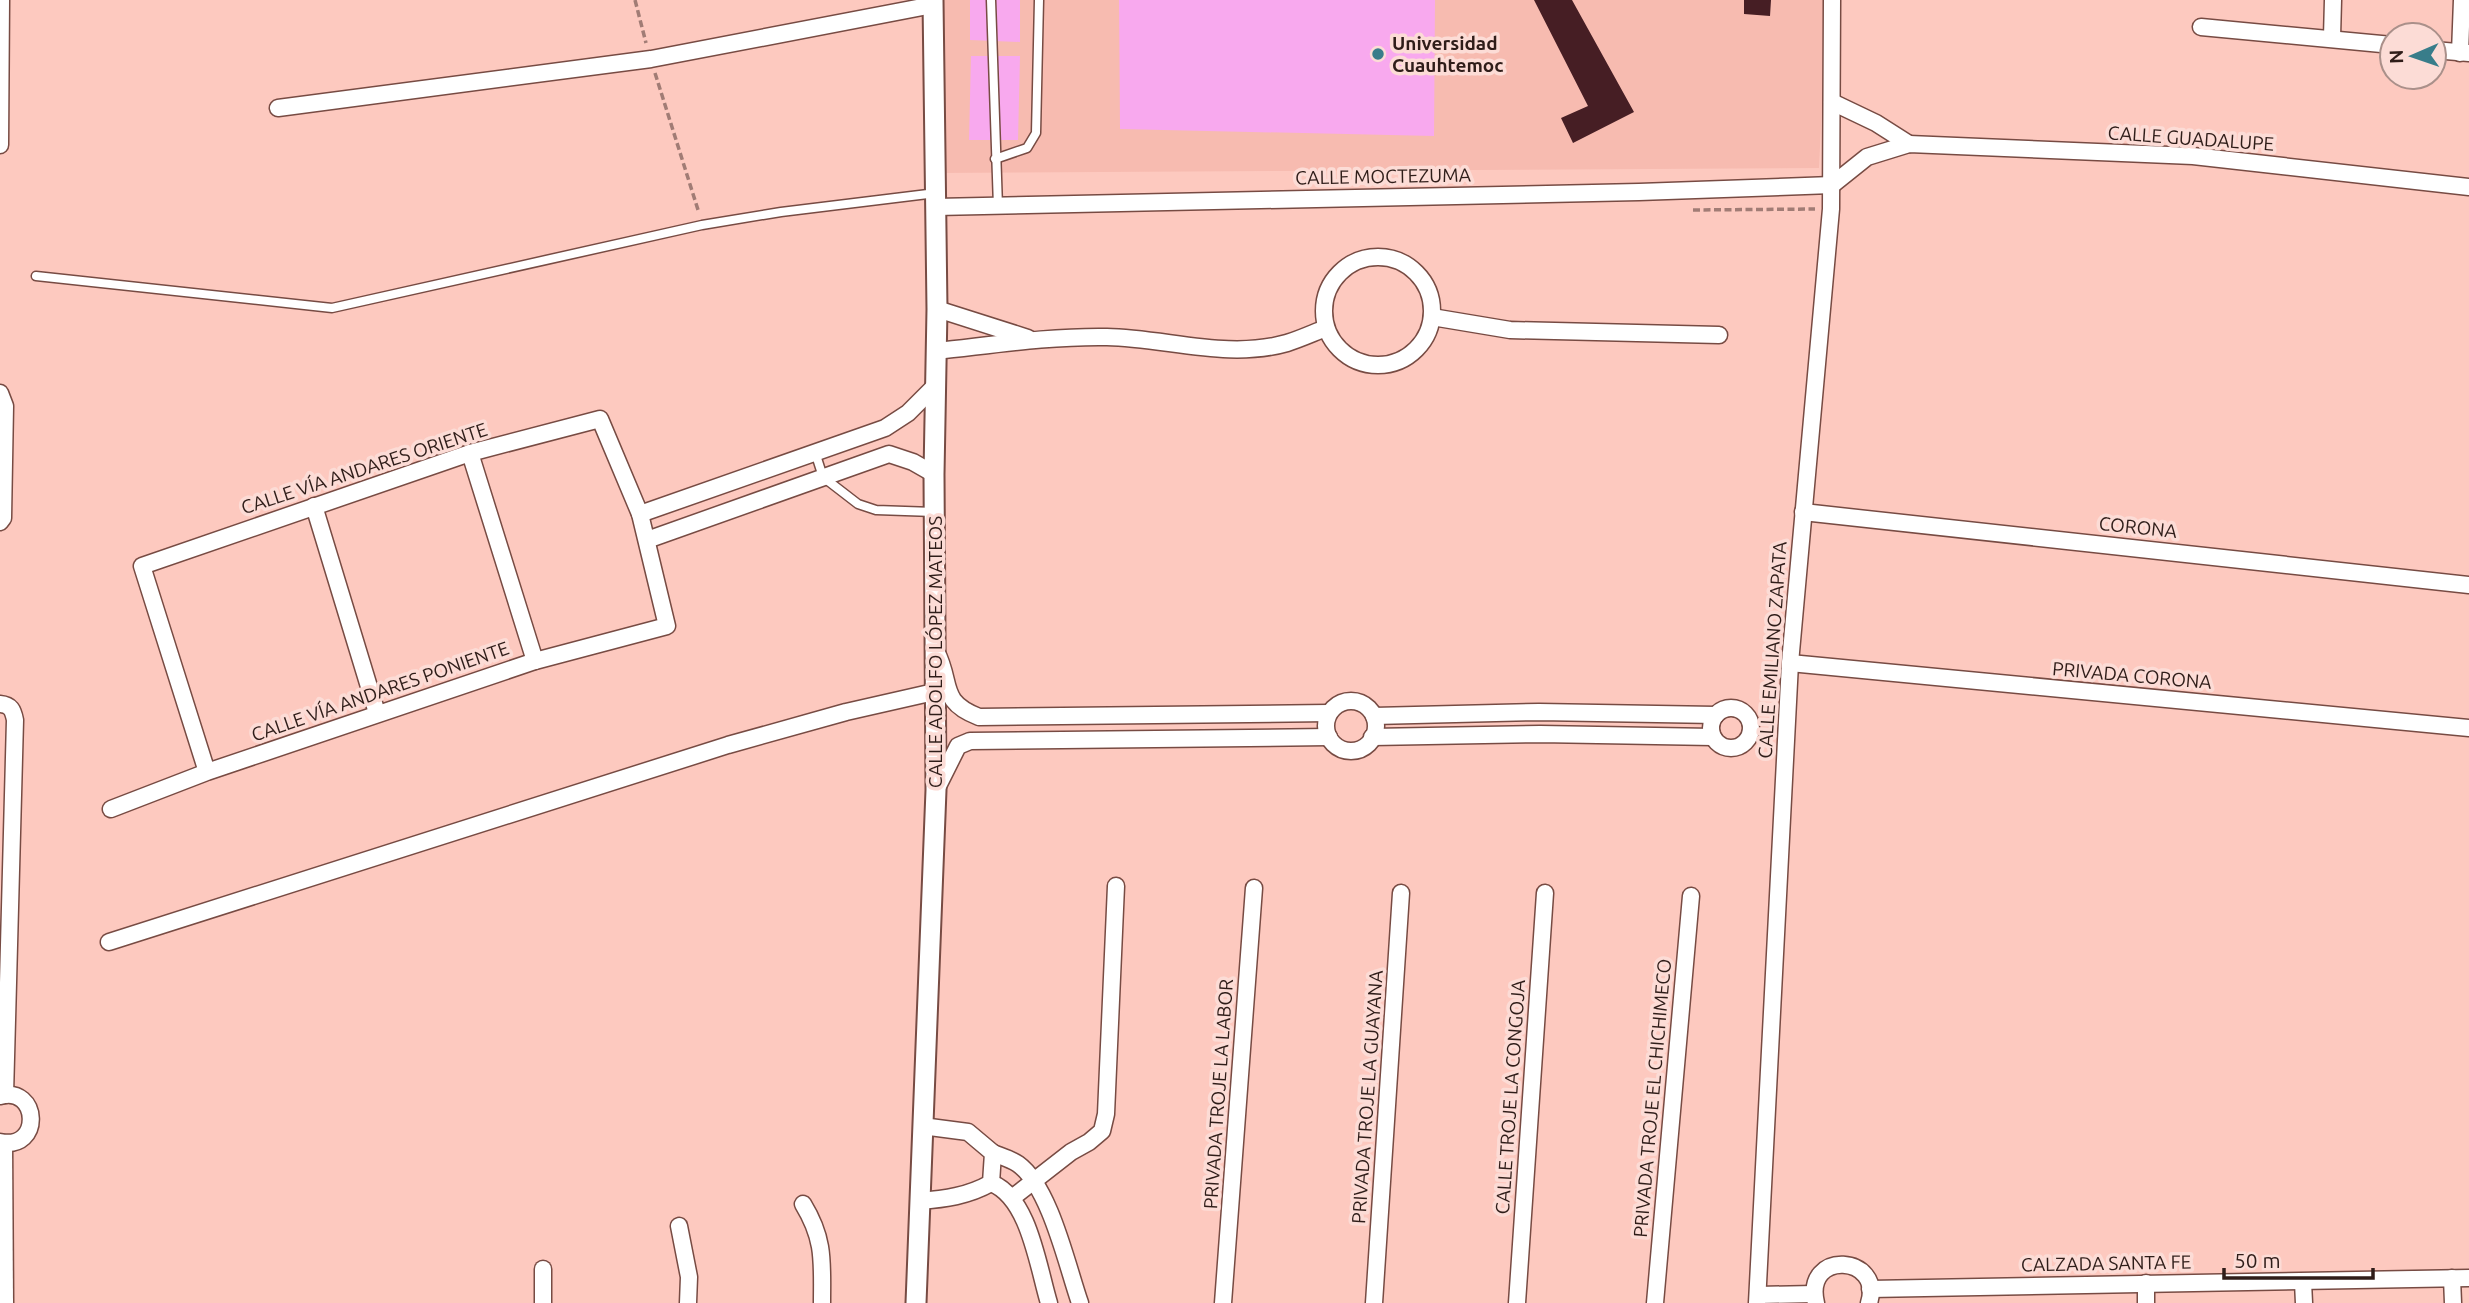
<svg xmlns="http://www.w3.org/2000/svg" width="2469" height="1303" viewBox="0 0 2469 1303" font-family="Ubuntu,sans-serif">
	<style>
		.built { fill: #f7bbb0 }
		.green { fill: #f8a9ee }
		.building { fill: #461e24 }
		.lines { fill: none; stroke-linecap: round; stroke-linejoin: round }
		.service-casing { stroke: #774b43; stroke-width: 11 }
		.minor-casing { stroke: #774b43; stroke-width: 19 }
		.tertiary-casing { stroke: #774b43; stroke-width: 23 }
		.path { stroke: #a17c75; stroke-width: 3.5; stroke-dasharray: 7 3.5; stroke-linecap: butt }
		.service { stroke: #fff; stroke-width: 8 }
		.minor { stroke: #fff; stroke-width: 16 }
		.tertiary { stroke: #fff; stroke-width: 19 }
		.poi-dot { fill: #387d8a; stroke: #fcdcd6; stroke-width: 2.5 }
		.labels { text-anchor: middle; stroke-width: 7; stroke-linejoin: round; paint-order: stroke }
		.poi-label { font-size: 19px; font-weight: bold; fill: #2f1d19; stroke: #fcdcd6; text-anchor: start }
		.street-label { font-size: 19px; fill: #2f1d19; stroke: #fcdcd6 }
	</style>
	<rect width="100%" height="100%" fill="#fdc9bf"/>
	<path class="built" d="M933 0H1823L1822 103 1819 168 935 173Z"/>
	<g class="green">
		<path d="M970 0H1020V42L970 40Z"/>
		<path d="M1119 0H1435L1434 136 1120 129Z"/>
		<path d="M971 56H1020L1018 140H969Z"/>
	</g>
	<g class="building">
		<path d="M1534 0H1572L1634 112 1573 143 1561 118 1588 106Z"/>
		<path d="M1744 0H1771L1770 16 1744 14Z"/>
	</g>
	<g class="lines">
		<g class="service-casing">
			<g id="service">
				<path d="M991 0 998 207"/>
				<path d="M995 159 1027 148 1036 133 1039 0"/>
				<path d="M36 276 332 308 702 225 781 212 936 193"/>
				<path d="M815 452 823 477 858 504 876 510 934 512"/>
			</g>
		</g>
		<g class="minor-casing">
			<g id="minor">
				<path d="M2201 27 2392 45"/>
				<path d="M2332 37 2333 0"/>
				<path d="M2434 50 2469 53"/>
				<path d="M2460 53 2462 0"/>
				<path d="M1832 102 1876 123 1909 144"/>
				<path d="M278 108 651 59 933 5"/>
				<path d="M0 145 1 0"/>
				<path d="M936 207 1639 192 1832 185 1867 157 1909 144 2193 156 2469 187"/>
				<circle cx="1378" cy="311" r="54"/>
				<path d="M937 309 1028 338"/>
				<path d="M1432 317 1510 330 1719 335"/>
				<path d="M937 351C993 345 1050 336 1107 337 1166 338 1228 360 1287 343 1300 339 1313 333 1326 328"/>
				<path d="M0 393 5 406 3 518 0 522"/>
				<path d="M470 453 535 661"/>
				<path d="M314 506 377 713"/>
				<path d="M1803 512 2469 585"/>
				<path d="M640 514 885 428 908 413 935 386"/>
				<path d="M647 540 889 454 913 462 934 474"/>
				<path d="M936 651C953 684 938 701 979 717L1329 713"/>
				<path d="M1790 663 2469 728"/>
				<circle cx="1351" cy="726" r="25"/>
				<path d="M0 704C11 705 13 710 15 720L5 1095"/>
				<circle cx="1731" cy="728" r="20"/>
				<path d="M1374 716 1539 712 1716 715"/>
				<path d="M1372 737 1540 734 1713 737"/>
				<path d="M936 790 958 746 970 741 1329 737"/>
				<path d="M111 809 207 772 535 661 667 626 640 514 600 419 470 453 142 566 207 772"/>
				<path d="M109 942 728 745 846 712 934 692"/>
				<path d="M0 1096C39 1085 43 1151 0 1142"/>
				<path d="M4 1143 5 1303"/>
				<path d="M993 1153C1000 1156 1011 1159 1018 1164 1050 1187 1067 1266 1080 1303"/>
				<path d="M991 1183C1029 1197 1038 1267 1049 1303"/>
				<path d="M1012 1198 1071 1152 1089 1142 1102 1131 1106 1114 1116 886"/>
				<path d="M919 1201C945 1199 968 1196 991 1183L993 1153 968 1132 922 1126"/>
				<path d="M803 1204C825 1240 822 1262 822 1303"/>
				<path d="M679 1226 689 1277 688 1303"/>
				<path d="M2452 1278 2453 1303"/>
				<path d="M2303 1282 2304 1303"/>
				<path d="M2146 1283V1303"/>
				<path d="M1870 1289 2469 1278"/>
				<path d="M1758 1295 1814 1294"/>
				<path d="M543 1303V1269"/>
				<path d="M1223 1303 1254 888"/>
				<path d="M1374 1303 1401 893"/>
				<path d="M1517 1303 1545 893"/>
				<path d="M1655 1303 1691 896"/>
				<path d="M1757 1303 1790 663 1831 209 1832 0"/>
				<path d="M1816 1303C1803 1249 1884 1255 1869 1303"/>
			</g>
		</g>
		<g class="tertiary-casing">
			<path id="tertiary" d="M916 1303 936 790 934 474 937 309 933 0"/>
		</g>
		<g class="path">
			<path d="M635 0 646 43"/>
			<path d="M655 73 699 213"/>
			<path d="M1693 210 1815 209"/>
		</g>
		<use href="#service" class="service"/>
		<use href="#minor" class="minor"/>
		<use href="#tertiary" class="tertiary"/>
	</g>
	<circle class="poi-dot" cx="1378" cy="54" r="7"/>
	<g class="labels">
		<g class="poi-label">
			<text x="1392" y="50">Universidad<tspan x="1392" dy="22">Cuauhtemoc</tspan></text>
		</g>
		<g class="street-label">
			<text transform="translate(2191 138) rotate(4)" y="7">CALLE GUADALUPE</text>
			<text transform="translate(1383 176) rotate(-1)" y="7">CALLE MOCTEZUMA</text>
			<text transform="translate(364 468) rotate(-18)" y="7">CALLE VÍA ANDARES ORIENTE</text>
			<text transform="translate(2138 527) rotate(6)" y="7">CORONA</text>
			<text transform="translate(1772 650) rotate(-86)" y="7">CALLE EMILIANO ZAPATA</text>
			<text transform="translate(935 652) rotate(-90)" y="7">CALLE ADOLFO LÓPEZ MATEOS</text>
			<text transform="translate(2132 675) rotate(5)" y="7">PRIVADA CORONA</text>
			<text transform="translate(380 691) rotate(-19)" y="7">CALLE VÍA ANDARES PONIENTE</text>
			<text transform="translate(1218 1094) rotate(-86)" y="7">PRIVADA TROJE LA LABOR</text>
			<text transform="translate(1367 1097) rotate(-86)" y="7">PRIVADA TROJE LA GUAYANA</text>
			<text transform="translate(1510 1097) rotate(-86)" y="7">CALLE TROJE LA CONGOJA</text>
			<text transform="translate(1652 1098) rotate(-85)" y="7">PRIVADA TROJE EL CHICHIMECO</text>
			<text transform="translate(2106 1263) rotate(-1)" y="7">CALZADA SANTA FE</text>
		</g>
	</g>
	<g transform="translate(2413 56) rotate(268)"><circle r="33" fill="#fcdcd6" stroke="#aa908a" stroke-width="2"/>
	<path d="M0-5L12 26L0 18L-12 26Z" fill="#387d8a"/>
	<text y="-10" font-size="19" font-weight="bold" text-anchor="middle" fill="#2f1d19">N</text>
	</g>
	<path d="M2224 1268v10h149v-10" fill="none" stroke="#2f1d19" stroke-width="3.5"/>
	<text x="2234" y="1268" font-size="21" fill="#2f1d19" stroke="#fcdcd6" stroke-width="5" paint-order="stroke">50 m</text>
</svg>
